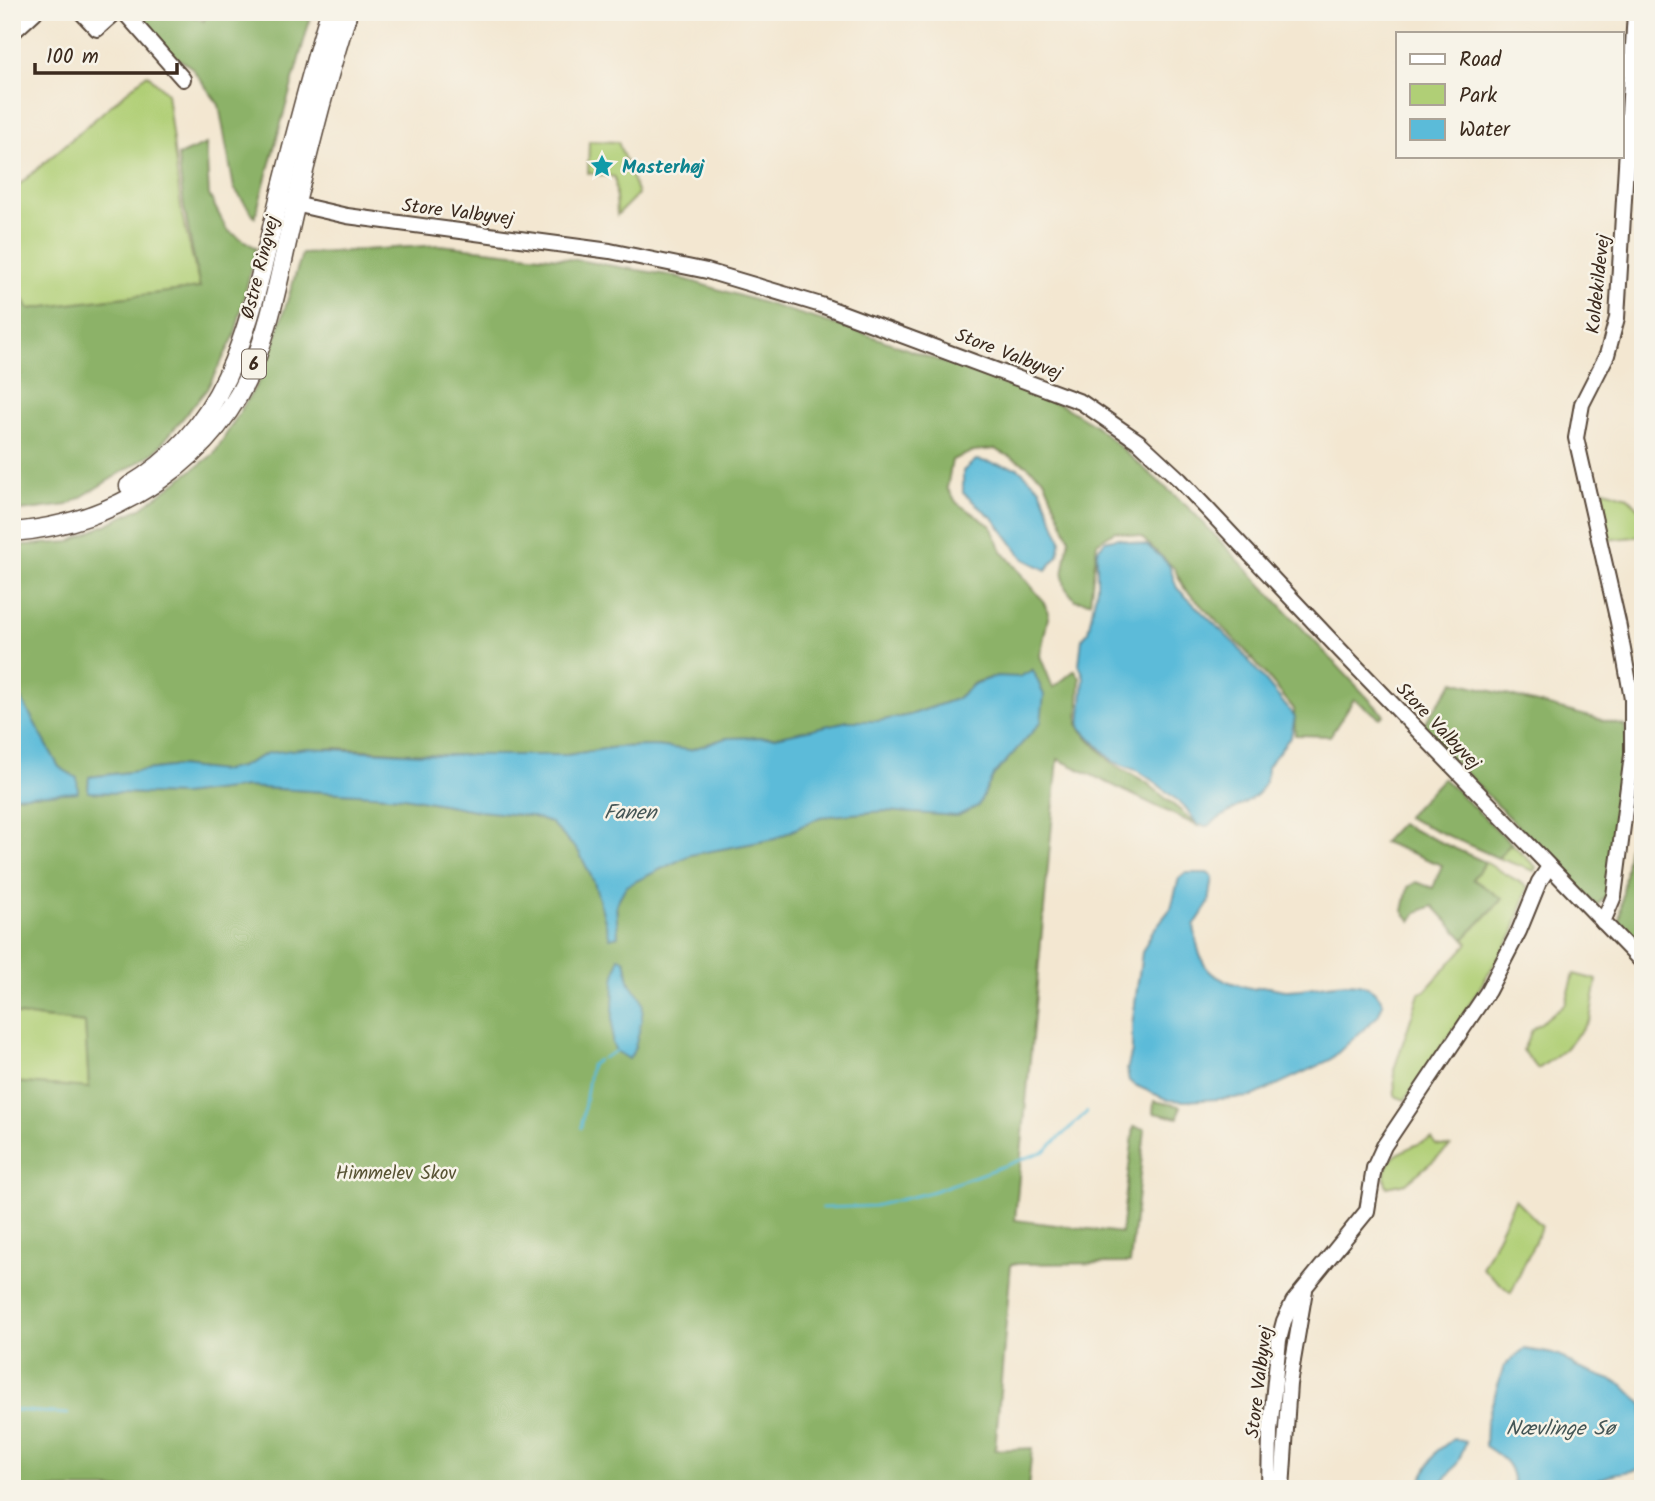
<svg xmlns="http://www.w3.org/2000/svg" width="1655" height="1501" viewBox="0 0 1655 1501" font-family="Kalam,sans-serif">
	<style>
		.green { fill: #b0cf76; stroke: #767c4a; stroke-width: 2 }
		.forest { fill: #8cb267; stroke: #646e42; stroke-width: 2; fill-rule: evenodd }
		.water { fill: #5bbbd9; stroke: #4b727c; stroke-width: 2 }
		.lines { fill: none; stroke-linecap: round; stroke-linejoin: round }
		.stream { stroke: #5bbbd9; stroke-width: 2.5 }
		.minor-casing { stroke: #574639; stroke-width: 18 }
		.major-casing { stroke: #574639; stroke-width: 21 }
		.minor { stroke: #fff; stroke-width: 14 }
		.major { stroke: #fff; stroke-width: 18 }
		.labels { text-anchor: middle; stroke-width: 5; stroke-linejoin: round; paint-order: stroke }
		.shield { fill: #f7f3e8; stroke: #73665b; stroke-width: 2 }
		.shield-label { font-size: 18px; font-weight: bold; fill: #3b2a1e }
		.culture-label { font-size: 19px; font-weight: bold; fill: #0d838f; stroke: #f7f3e8; text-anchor: start }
		.street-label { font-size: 19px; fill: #3b2a1e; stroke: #f7f3e8 }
		.park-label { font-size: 19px; fill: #585334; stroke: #f7f3e8 }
		.water-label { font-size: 21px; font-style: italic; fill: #455656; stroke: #f7f3e8 }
	</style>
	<rect width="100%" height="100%" fill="#f7f3e8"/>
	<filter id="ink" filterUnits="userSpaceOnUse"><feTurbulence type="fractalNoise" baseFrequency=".0143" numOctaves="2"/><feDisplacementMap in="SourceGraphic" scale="14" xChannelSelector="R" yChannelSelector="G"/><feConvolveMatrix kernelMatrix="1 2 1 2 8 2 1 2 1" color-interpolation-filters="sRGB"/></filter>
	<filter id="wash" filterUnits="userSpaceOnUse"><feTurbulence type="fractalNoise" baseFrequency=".00686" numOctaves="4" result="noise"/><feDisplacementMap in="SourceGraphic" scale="28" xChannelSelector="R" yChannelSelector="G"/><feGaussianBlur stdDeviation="1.57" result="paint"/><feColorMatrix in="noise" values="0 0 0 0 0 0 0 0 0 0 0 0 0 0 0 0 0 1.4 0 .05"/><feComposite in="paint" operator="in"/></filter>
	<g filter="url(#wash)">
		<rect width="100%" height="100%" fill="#f3e7d1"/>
		<g class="green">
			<path d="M147 74 167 93 182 215 200 288 28 309 12 276V191Z"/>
			<path d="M589 141 618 142 638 194 617 215 615 177 588 173Z"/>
			<path d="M1594 487 1628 497 1643 513V536L1606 540Z"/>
			<path d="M1511 843 1536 867 1534 871 1498 858Z"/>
			<path d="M1485 862 1528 887 1513 934 1461 1018 1405 1100 1395 1096 1394 1070 1419 994 1426 990 1468 943 1464 939 1502 900 1473 879Z"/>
			<path d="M1574 974 1597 980 1590 1020 1564 1050 1538 1069 1523 1050 1532 1030 1566 1003Z"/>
			<path d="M12 1014 85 1023 89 1089 12 1082Z"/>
			<path d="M1432 1139 1436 1145 1450 1147 1406 1183 1387 1187C1375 1157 1411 1146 1432 1139Z"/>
			<path d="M1515 1199 1542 1226 1511 1293 1482 1268Z"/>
		</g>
		<g class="forest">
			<path d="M184 12 204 21 205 12H312L255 217 234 188 219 105 191 67 167 51 138 13Z"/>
			<path d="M206 144 209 195 227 230 256 248 235 335 207 389 155 452 68 505 12 512V276L29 309 200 288 184 208 178 156Z"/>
			<path d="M440 245 577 260 674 276 860 332 1061 405 1095 425 1191 510 1384 715 1380 718 1354 699 1330 736 1295 735 1294 709 1244 649 1184 588 1174 568 1141 537 1115 531 1097 543 1090 602 1075 600 1065 587 1063 575 1069 538 1044 479 1025 464 995 449 974 451 952 460 947 488 957 503 991 526 1002 551 1041 598 1049 613 1040 656 1053 688 1075 670 1080 678 1078 724 1080 729 1113 764 1146 782 1200 827 1058 759 1015 1220 1121 1233 1134 1127 1145 1129 1130 1263 1011 1264 995 1450 1032 1448 1028 1489H12V1082L89 1088 85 1023 12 1014V796L77 792V778L59 767 12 682V546L70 542 141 508 214 454 265 371 302 254ZM1032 670 1041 722 993 776 978 806 957 816 884 811 820 817 775 839 690 855 626 885 616 904 618 936 610 937 594 882 579 852 551 823 530 816 480 811 404 797 246 787 182 795 88 792 89 777 178 766 221 771 240 767 268 753 336 748 441 755H567L617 747 655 746 690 750 726 738 776 737 848 721H878L910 715 956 699 974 683 997 676 1019 678Z"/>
			<path d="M1454 681 1625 726 1627 751 1607 894 1597 906 1421 728Z"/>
			<path d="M1643 738V945L1619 922Z"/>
			<path d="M1443 778 1511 843 1498 858 1406 817Z"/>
			<path d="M1400 824 1485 862 1473 879 1502 899 1464 939 1433 906 1417 912 1411 921 1403 911 1408 887 1416 882 1433 888 1442 865 1383 842Z"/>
			<path d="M1154 1101 1180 1106 1178 1118 1153 1113Z"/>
		</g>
		<g class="water">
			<path d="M976 460 1018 468 1040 488 1061 540 1058 556 1046 570 1024 559 994 519 963 493V471Z"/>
			<path d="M1117 538 1148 546 1161 557 1169 565 1177 588 1237 646 1295 717 1291 736 1267 767 1266 781 1257 795 1207 826 1198 825 1185 807 1156 783 1138 771 1114 762 1080 727 1084 677 1079 664 1082 639 1088 632 1097 587V551L1105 541Z"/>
			<path d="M1033 670 1044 695 1041 722 993 776 978 806 957 816 884 811 820 817 775 839 690 855 626 886 616 904 618 936 610 938 594 882 579 852 551 823 530 816 480 811 404 797 246 787 182 795 88 792 89 777 178 766 221 771 240 767 268 753 308 748 441 755H567L617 747 655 746 690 750 726 738 776 737 848 721H878L910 715 956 699 974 684 997 676 1019 677Z"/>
			<path d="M12 682 59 767 77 778 78 792 12 796Z"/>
			<path d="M1185 873H1207L1213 877 1209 903 1194 926C1201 974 1208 977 1254 989 1266 984 1275 989 1286 990 1316 991 1366 967 1383 1003L1378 1016 1330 1060 1251 1097 1185 1101 1168 1100 1135 1085 1129 1081 1127 1070 1132 1051V1025L1142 952 1152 932 1171 908 1179 878Z"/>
			<path d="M619 957 625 961C628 968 627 976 630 983 633 990 640 993 642 1001 645 1011 636 1051 629 1059L616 1051 612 1043 614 980Z"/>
			<path d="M1524 1349 1559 1355 1576 1367 1622 1384 1643 1405V1469L1613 1474 1599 1480V1489H1514C1514 1465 1504 1458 1485 1446L1486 1423 1504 1366Z"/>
			<path d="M1453 1439 1466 1442 1458 1462 1438 1489H1416L1436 1452Z"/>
		</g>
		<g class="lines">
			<g class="stream">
				<path d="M603 1058 616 1051"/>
				<path d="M581 1128 591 1065 598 1060"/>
				<path d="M822 1208 874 1206 931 1192 1045 1151 1087 1112"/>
				<path d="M12 1410 68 1414"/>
			</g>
		</g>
	</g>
	<g filter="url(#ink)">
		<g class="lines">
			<g class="minor-casing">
				<g id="minor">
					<path d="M81 12 97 29 116 12"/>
					<path d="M124 12 183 79"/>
					<path d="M12 33 35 12"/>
					<path d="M286 202 347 216 610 251 707 271 821 305 1081 402 1139 442 1180 480 1341 651 1643 963"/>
					<path d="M1603 922 1614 896 1632 755V699L1618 622 1576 438 1582 404 1607 355 1617 318 1635 12"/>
					<path d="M1269 1489 1270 1431 1279 1340 1284 1321 1293 1302 1367 1211 1374 1168 1384 1146 1488 991 1519 931 1539 882 1549 867"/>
					<path d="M1282 1489 1289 1384 1305 1290"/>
				</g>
			</g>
			<g class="major-casing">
				<g id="major">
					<path d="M129 486C235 424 251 312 278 203 294 139 310 75 330 12"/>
					<path d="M12 532C119 524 219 458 257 356 275 308 283 257 295 207 311 142 327 77 348 12"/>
				</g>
			</g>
			<use href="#minor" class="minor"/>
			<use href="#major" class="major"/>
		</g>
	</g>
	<defs>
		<g id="sight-bare" transform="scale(1.89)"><path d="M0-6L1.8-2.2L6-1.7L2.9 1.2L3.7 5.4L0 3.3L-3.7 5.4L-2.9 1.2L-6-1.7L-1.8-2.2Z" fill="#0f9aa8" stroke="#f7f3e8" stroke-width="2.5" paint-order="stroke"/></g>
	</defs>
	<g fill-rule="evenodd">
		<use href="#sight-bare" x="602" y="166"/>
	</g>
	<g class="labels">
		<rect class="shield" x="242" y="349.5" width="24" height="29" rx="5"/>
		<g class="shield-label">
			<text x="254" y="370">6</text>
		</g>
		<g class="culture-label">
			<text x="622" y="173">Masterhøj</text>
		</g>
		<g class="street-label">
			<text transform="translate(458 211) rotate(7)" y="7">Store Valbyvej</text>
			<text transform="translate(259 267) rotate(-76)" y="7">Østre Ringvej</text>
			<text transform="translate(1597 284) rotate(-84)" y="7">Koldekildevej</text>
			<text transform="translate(1009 353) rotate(21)" y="7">Store Valbyvej</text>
			<text transform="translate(1439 725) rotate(46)" y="7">Store Valbyvej</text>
			<text transform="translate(1258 1382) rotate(-83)" y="7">Store Valbyvej</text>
		</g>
		<g class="park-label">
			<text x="396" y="1179">Himmelev Skov</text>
		</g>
		<g class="water-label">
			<text x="630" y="819">Fanen</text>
			<text x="1560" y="1435">Nævlinge Sø</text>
		</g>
	</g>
	<rect width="1655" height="1501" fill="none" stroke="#f7f3e8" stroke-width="42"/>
	<rect x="1396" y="32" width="228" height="126" fill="#f7f3e8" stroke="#aca397" stroke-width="2"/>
	<rect x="1410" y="54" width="35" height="10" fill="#ffffff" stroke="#aca397" stroke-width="2"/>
	<text x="1459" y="66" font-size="21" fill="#3b2a1e">Road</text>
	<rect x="1410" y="84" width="35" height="21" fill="#b0cf76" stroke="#aca397" stroke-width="2"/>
	<text x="1459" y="102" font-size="21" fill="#3b2a1e">Park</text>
	<rect x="1410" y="119" width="35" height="21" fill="#5bbbd9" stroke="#aca397" stroke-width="2"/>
	<text x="1459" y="136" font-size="21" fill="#3b2a1e">Water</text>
	<path d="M35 63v10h142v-10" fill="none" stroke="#3b2a1e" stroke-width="3.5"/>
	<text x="46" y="63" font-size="21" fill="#3b2a1e" stroke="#f7f3e8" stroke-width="5" paint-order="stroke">100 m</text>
</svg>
